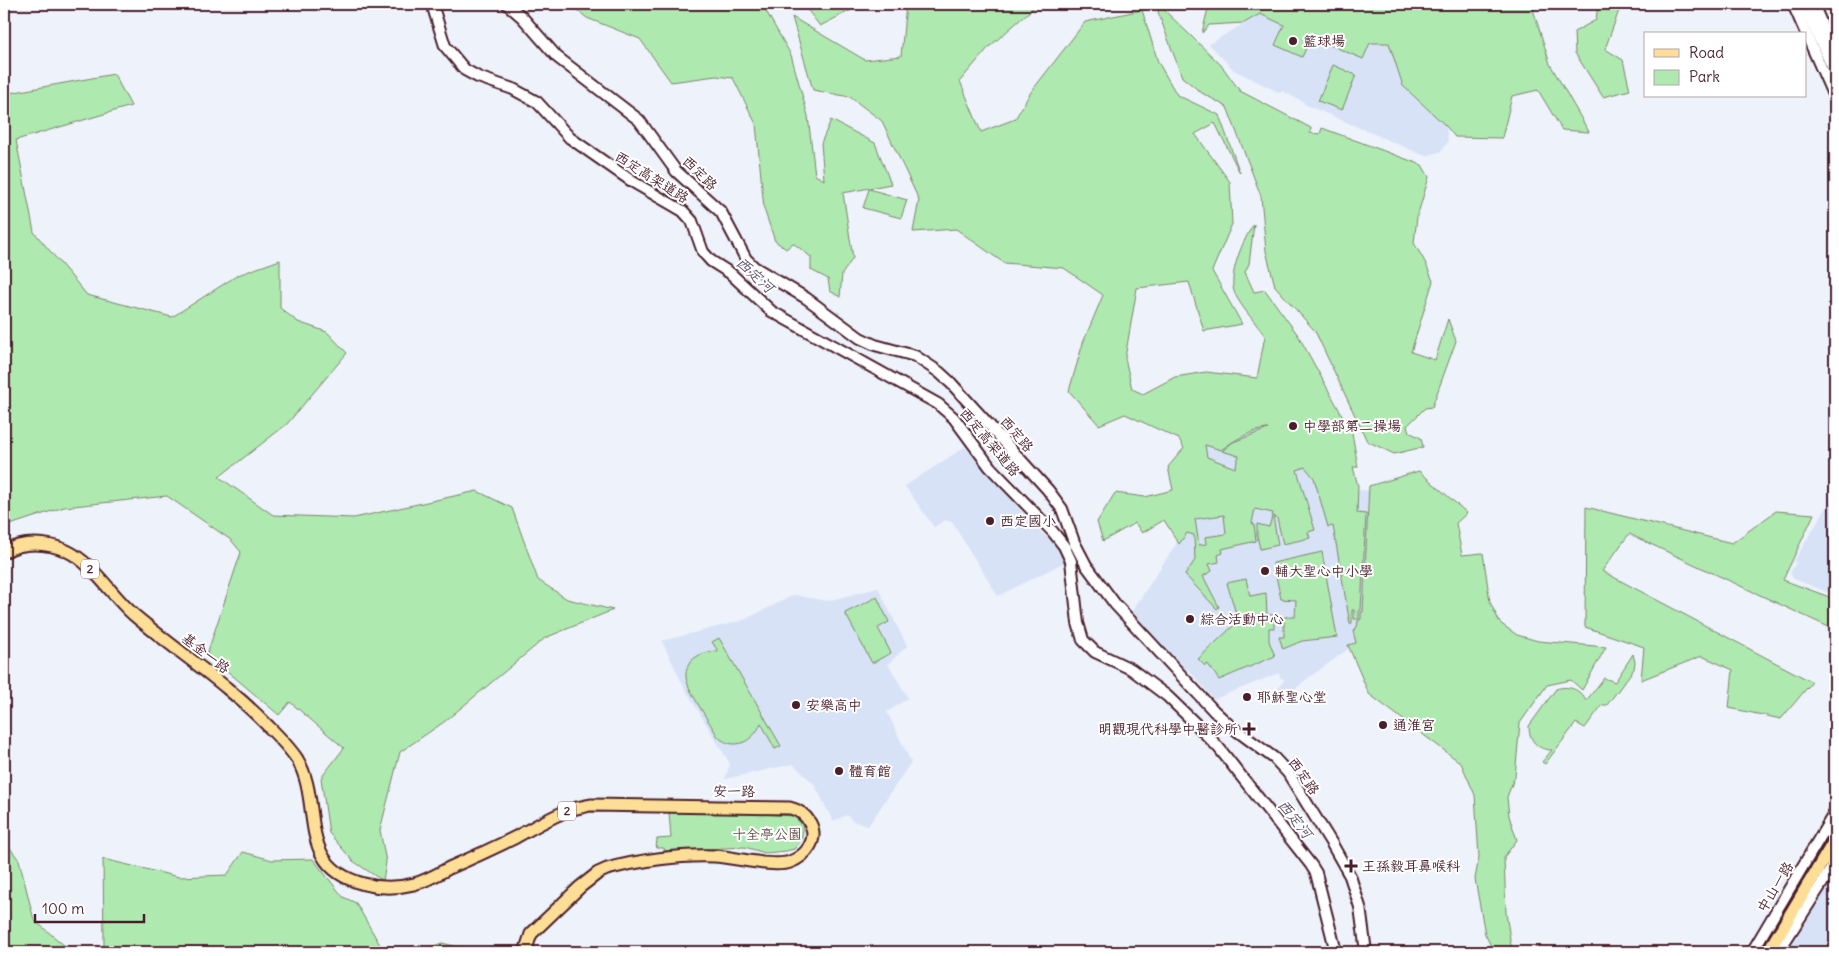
<svg xmlns="http://www.w3.org/2000/svg" width="1839" height="956" viewBox="0 0 1839 956" font-family="Delius,'LXGW WenKai TC',sans-serif">
	<style>
		.built { fill: #d7e2f6 }
		.green { fill: #aee9af; stroke: #7c846d; fill-rule: evenodd }
		.lines { fill: none; stroke-linecap: round; stroke-linejoin: round }
		.secondary-casing { stroke: #4a1f2b; stroke-width: 14 }
		.primary-casing { stroke: #4a1f2b; stroke-width: 15 }
		.highway-casing { stroke: #4a1f2b; stroke-width: 16 }
		.secondary { stroke: #fff; stroke-width: 10 }
		.primary { stroke: #fdde96; stroke-width: 11 }
		.highway { stroke: #fdde96; stroke-width: 12 }
		.poi-dot { fill: #4a1f2b; stroke: #fff; stroke-width: 2 }
		.labels { text-anchor: middle; stroke-width: 4; stroke-linejoin: round; paint-order: stroke }
		.shield { fill: #fff; stroke: #80626b; stroke-width: 1 }
		.shield-label { font-size: 12px; font-weight: bold; fill: #4a1f2b }
		.poi-label { font-size: 14px; fill: #4a1f2b; stroke: #fff; text-anchor: start }
		.street-label { font-size: 14px; fill: #4a1f2b; stroke: #fff }
		.park-label { font-size: 14px; fill: #63524c; stroke: #fff }
		.water-label { font-size: 15px; font-style: italic; fill: #615468; stroke: #fff }
	</style>
	<rect width="100%" height="100%" fill="#edf2fb"/>
	<filter id="ink" filterUnits="userSpaceOnUse"><feTurbulence type="fractalNoise" baseFrequency=".02" numOctaves="2"/><feDisplacementMap in="SourceGraphic" scale="10" xChannelSelector="R" yChannelSelector="G"/><feConvolveMatrix kernelMatrix="1 2 1 2 8 2 1 2 1" color-interpolation-filters="sRGB"/></filter>
	<g filter="url(#ink)">
		<g class="built">
			<path d="M1277 4 1370 43H1390L1403 86 1446 126 1448 142 1440 152 1425 156 1304 104V102L1282 91 1280 93 1234 70 1209 44Z"/>
			<path d="M1243 401 1341 489 1373 491 1368 642 1348 649 1303 682 1289 695 1287 693 1276 704 1271 698 1285 679 1281 678 1279 673 1214 699 1188 669 1184 672 1131 613 1184 532V469Z"/>
			<path d="M965 447 1041 533 1051 539 1069 528 1076 547 1062 560 1065 562 998 596 952 522 945 520 934 527 905 486Z"/>
			<path d="M1831 500 1835 501V595L1794 579 1790 573 1796 563 1794 561Z"/>
			<path d="M878 588 907 646 888 664 908 698 887 712 911 762 868 826 853 821 847 815 833 821 815 785 793 764 725 779 730 764 684 687 662 641 744 620 794 595 827 601Z"/>
			<path d="M1835 860V952H1780Z"/>
		</g>
		<g class="green">
			<path d="M569 4H762L791 55 808 116 815 175 824 180 821 143 831 120 875 143 891 184 843 193 853 258 842 274 840 297 830 291 828 279 811 270V257L793 243 786 249 775 241 764 209 756 124 733 78 716 76 671 82 640 39 587 18Z"/>
			<path d="M803 4H863L820 26Z"/>
			<path d="M906 4H1038L989 47 960 81 981 132 1015 119 1031 92 1085 22 1142 10 1158 62 1177 95 1219 115 1240 173 1215 123 1195 134 1230 182 1232 224 1212 271 1242 324 1204 331 1189 282 1137 288 1125 358 1132 389 1143 394 1175 377 1206 372 1257 378 1265 336C1256 323 1242 308 1235 294 1227 277 1243 239 1254 224L1249 264 1245 272 1254 292 1265 290 1298 335 1352 433 1358 467H1353L1358 486 1357 513 1366 514 1361 610 1359 611V619H1354V610H1352V623L1350 624 1333 526 1328 527 1314 478 1305 467 1297 470 1315 530 1308 532 1310 538 1283 544 1277 518 1273 516 1278 545 1260 549 1257 536V524L1269 527 1273 513 1255 509 1252 523 1254 524 1256 541 1222 549 1223 553 1218 555 1219 562 1209 564 1212 571 1203 576 1219 607 1217 609 1185 575 1195 560 1194 535 1187 533 1179 544 1164 520 1142 533 1135 523 1103 541 1097 522 1115 493 1145 497 1173 490 1168 467 1184 448 1179 439 1125 414 1099 425 1069 391 1083 343 1103 295 1064 268 1004 263 956 229 913 232 919 200 882 121 850 97 813 90 792 17 865 60 901 56ZM1268 429 1233 442 1222 451 1239 456 1235 468 1207 457 1205 445 1221 450C1234 440 1252 430 1268 429ZM1224 515 1226 534 1205 537 1206 544 1199 545 1195 519Z"/>
			<path d="M1209 4H1533L1532 6 1550 64 1589 132 1562 130 1538 90 1512 96 1502 138 1455 137 1446 126 1403 86 1389 43H1370L1363 59 1311 37 1302 57 1275 45 1284 25 1260 14 1244 23 1209 25 1202 33Z"/>
			<path d="M1598 4 1621 5 1605 49 1623 60 1630 90 1603 97 1575 53 1574 32 1596 20Z"/>
			<path d="M1160 6 1221 65 1240 91 1311 128 1310 133 1320 134 1322 128 1422 165 1429 177 1417 217 1414 243 1425 262 1433 281 1411 352 1435 360 1448 319 1456 341 1432 407 1425 408 1407 426 1409 432 1421 438 1423 447 1394 454 1367 441 1315 331 1275 286 1266 251 1261 196 1227 107 1202 93 1182 77 1158 12Z"/>
			<path d="M1333 65 1356 75 1342 110 1318 101Z"/>
			<path d="M114 74 131 106 16 140 34 232 87 295 172 317 238 275 280 260V308L298 322 327 332 347 353 287 424 219 477 273 515 354 518 477 491 512 508 538 580 567 599 613 610 545 638 444 722 400 752 380 830 386 862 383 881 353 861 329 833 321 778 344 748 290 702 279 715 207 654 241 552 231 540 167 496 64 507 4 527V94Z"/>
			<path d="M869 189 907 200 901 218 863 208Z"/>
			<path d="M1419 471 1467 513 1456 523 1462 555 1483 553 1490 602 1500 623 1517 635 1538 641 1606 647 1582 690 1571 680 1547 685 1520 723 1515 776 1507 797 1509 816 1517 840 1504 857 1506 913 1512 952H1494L1485 934 1475 879 1479 857 1475 795 1461 763 1369 694 1348 645 1356 643 1353 631 1357 627 1358 621 1361 619V612H1363L1369 486Z"/>
			<path d="M1586 507 1732 543 1776 511 1814 514 1783 580 1835 599V630L1629 534 1602 571 1812 682 1781 719 1729 708 1733 670 1702 656 1641 680 1644 647 1585 627Z"/>
			<path d="M1322 552 1337 637 1302 641 1283 649 1279 637H1284V617H1295L1296 600 1281 599 1273 563Z"/>
			<path d="M1246 579 1250 596 1266 593 1267 615H1274V628H1269V641L1275 656 1219 680 1208 664 1205 666 1198 659 1233 626 1239 624 1227 583Z"/>
			<path d="M877 597 889 622 878 628 891 653 872 663 845 613Z"/>
			<path d="M719 638 781 746 775 749 761 723C754 741 735 752 718 737 710 723 691 695 687 682 681 661 701 651 718 651L712 642Z"/>
			<path d="M1633 654 1635 662 1634 669 1607 705H1602L1585 728 1576 723 1545 764 1542 762 1552 750C1538 750 1529 741 1529 726L1556 689C1569 685 1580 689 1586 701L1604 678 1615 682Z"/>
			<path d="M669 812 746 813 794 816 802 825 803 832 801 841 794 849 786 851 765 853 745 847 665 851 664 848H656L657 839 671 838Z"/>
			<path d="M4 840 19 860 34 920 65 946 80 952H4Z"/>
			<path d="M243 852 272 860 313 859 343 897 356 903 384 952H101L104 944 103 859 179 877 227 875Z"/>
			<path d="M442 943 478 952H417Z"/>
		</g>
		<g class="lines">
			<g class="secondary-casing">
				<g id="secondary">
					<path d="M432 4 445 46 465 70 478 77 513 89 537 102 570 138 633 182 683 211 692 221 703 252 711 261 730 273 771 311 938 404 954 418 990 467 1053 532 1064 546 1071 561 1078 623 1083 640 1095 652 1131 669 1167 696 1196 724 1219 748 1311 865 1316 873 1336 952"/>
					<path d="M507 4 522 17 557 57 639 120 676 171 721 212 746 259 754 267 806 298 860 338 875 345 915 356 939 372 951 383 1048 490 1062 509 1074 542 1086 565 1115 604 1214 711 1228 724 1274 758 1288 773 1332 844 1350 876 1360 907 1366 952"/>
					<path d="M1793 4 1835 99"/>
					<path d="M1803 4 1835 73"/>
					<path d="M1813 4 1835 55"/>
					<path d="M1752 952 1835 812"/>
					<path d="M1778 952 1835 863"/>
				</g>
			</g>
			<g class="primary-casing">
				<path id="primary" d="M4 552C22 541 47 542 67 551 93 563 112 596 134 615 179 653 228 684 269 727 279 737 289 747 297 759 324 804 294 866 364 884 379 888 398 888 414 884 426 881 438 874 449 868 472 858 494 848 516 837 532 828 548 819 564 812 573 808 582 807 591 805L790 808C799 810 805 814 810 823 819 840 806 856 790 862 773 868 734 857 714 856 683 854 636 861 607 869L598 873 580 887 531 934 525 952"/>
			</g>
			<g class="highway-casing">
				<path id="highway" d="M1768 952 1834 842"/>
			</g>
			<use href="#secondary" class="secondary"/>
			<use href="#primary" class="primary"/>
			<use href="#highway" class="highway"/>
		</g>
	</g>
	<g class="poi-dot">
		<circle cx="1293" cy="41" r="5"/>
		<circle cx="1293" cy="426" r="5"/>
		<circle cx="990" cy="521" r="5"/>
		<circle cx="1265" cy="571" r="5"/>
		<circle cx="1190" cy="619" r="5"/>
		<circle cx="1247" cy="697" r="5"/>
		<circle cx="796" cy="705" r="5"/>
		<circle cx="1383" cy="725" r="5"/>
		<path d="M1246.5 721.5h5v5h5v5h-5v5h-5v-5h-5v-5h5z"/>
		<circle cx="839" cy="771" r="5"/>
		<path d="M1348.5 858.5h5v5h5v5h-5v5h-5v-5h-5v-5h5z"/>
	</g>
	<g class="labels">
		<g class="shield">
			<rect x="81" y="559.5" width="18" height="19" rx="4"/>
			<rect x="558" y="801.5" width="18" height="19" rx="4"/>
		</g>
		<g class="shield-label">
			<text x="90" y="573">2</text>
			<text x="567" y="815">2</text>
		</g>
		<g class="poi-label">
			<text x="1303" y="46">籃球場</text>
			<text x="1303" y="431">中學部第二操場</text>
			<text x="1000" y="526">西定國小</text>
			<text x="1275" y="576">輔大聖心中小學</text>
			<text x="1200" y="624">綜合活動中心</text>
			<text x="1257" y="702">耶穌聖心堂</text>
			<text x="806" y="710">安樂高中</text>
			<text x="1393" y="730">通淮宮</text>
			<text x="1238" y="734" text-anchor="end">明觀現代科學中醫診所</text>
			<text x="849" y="776">體育館</text>
			<text x="1362" y="871">王孫毅耳鼻喉科</text>
		</g>
		<g class="street-label">
			<text transform="translate(700 173) rotate(44)" y="5">西定路</text>
			<text transform="translate(652 177) rotate(32)" y="5">西定高架道路</text>
			<text transform="translate(1017 434) rotate(49)" y="5">西定路</text>
			<text transform="translate(990 442) rotate(50)" y="5">西定高架道路</text>
			<text transform="translate(206 653) rotate(38)" y="5">基金一路</text>
			<text transform="translate(1304 776) rotate(55)" y="5">西定路</text>
			<text transform="translate(734 791) rotate(1)" y="5">安一路</text>
			<text transform="translate(1775 887) rotate(-59)" y="5">中山一路</text>
		</g>
		<g class="park-label">
			<text x="767" y="839">十全亭公園</text>
		</g>
		<g class="water-label">
			<text transform="translate(755 275) rotate(42)" y="5">西定河</text>
			<text transform="translate(1295 819) rotate(51)" y="5">西定河</text>
		</g>
	</g>
	<rect width="1839" height="956" fill="none" stroke="#fff" stroke-width="20"/>
	<rect x="10" y="10" width="1819" height="936" fill="none" stroke="#4a1f2b" stroke-width="2" filter="url(#ink)"/>
	<rect x="1644" y="32" width="162" height="65" fill="#ffffff" stroke="#b7a5aa"/>
	<rect x="1654" y="49" width="25" height="8" fill="#fdde96" stroke="#b7a5aa"/>
	<text x="1689" y="58" font-size="15" fill="#4a1f2b">Road</text>
	<rect x="1654" y="70" width="25" height="15" fill="#aee9af" stroke="#b7a5aa"/>
	<text x="1689" y="82" font-size="15" fill="#4a1f2b">Park</text>
	<path d="M35 914v8h109v-8" fill="none" stroke="#4a1f2b" stroke-width="2.5"/>
	<text x="42" y="914" font-size="15" fill="#4a1f2b" stroke="#ffffff" stroke-width="4" paint-order="stroke">100 m</text>
</svg>
